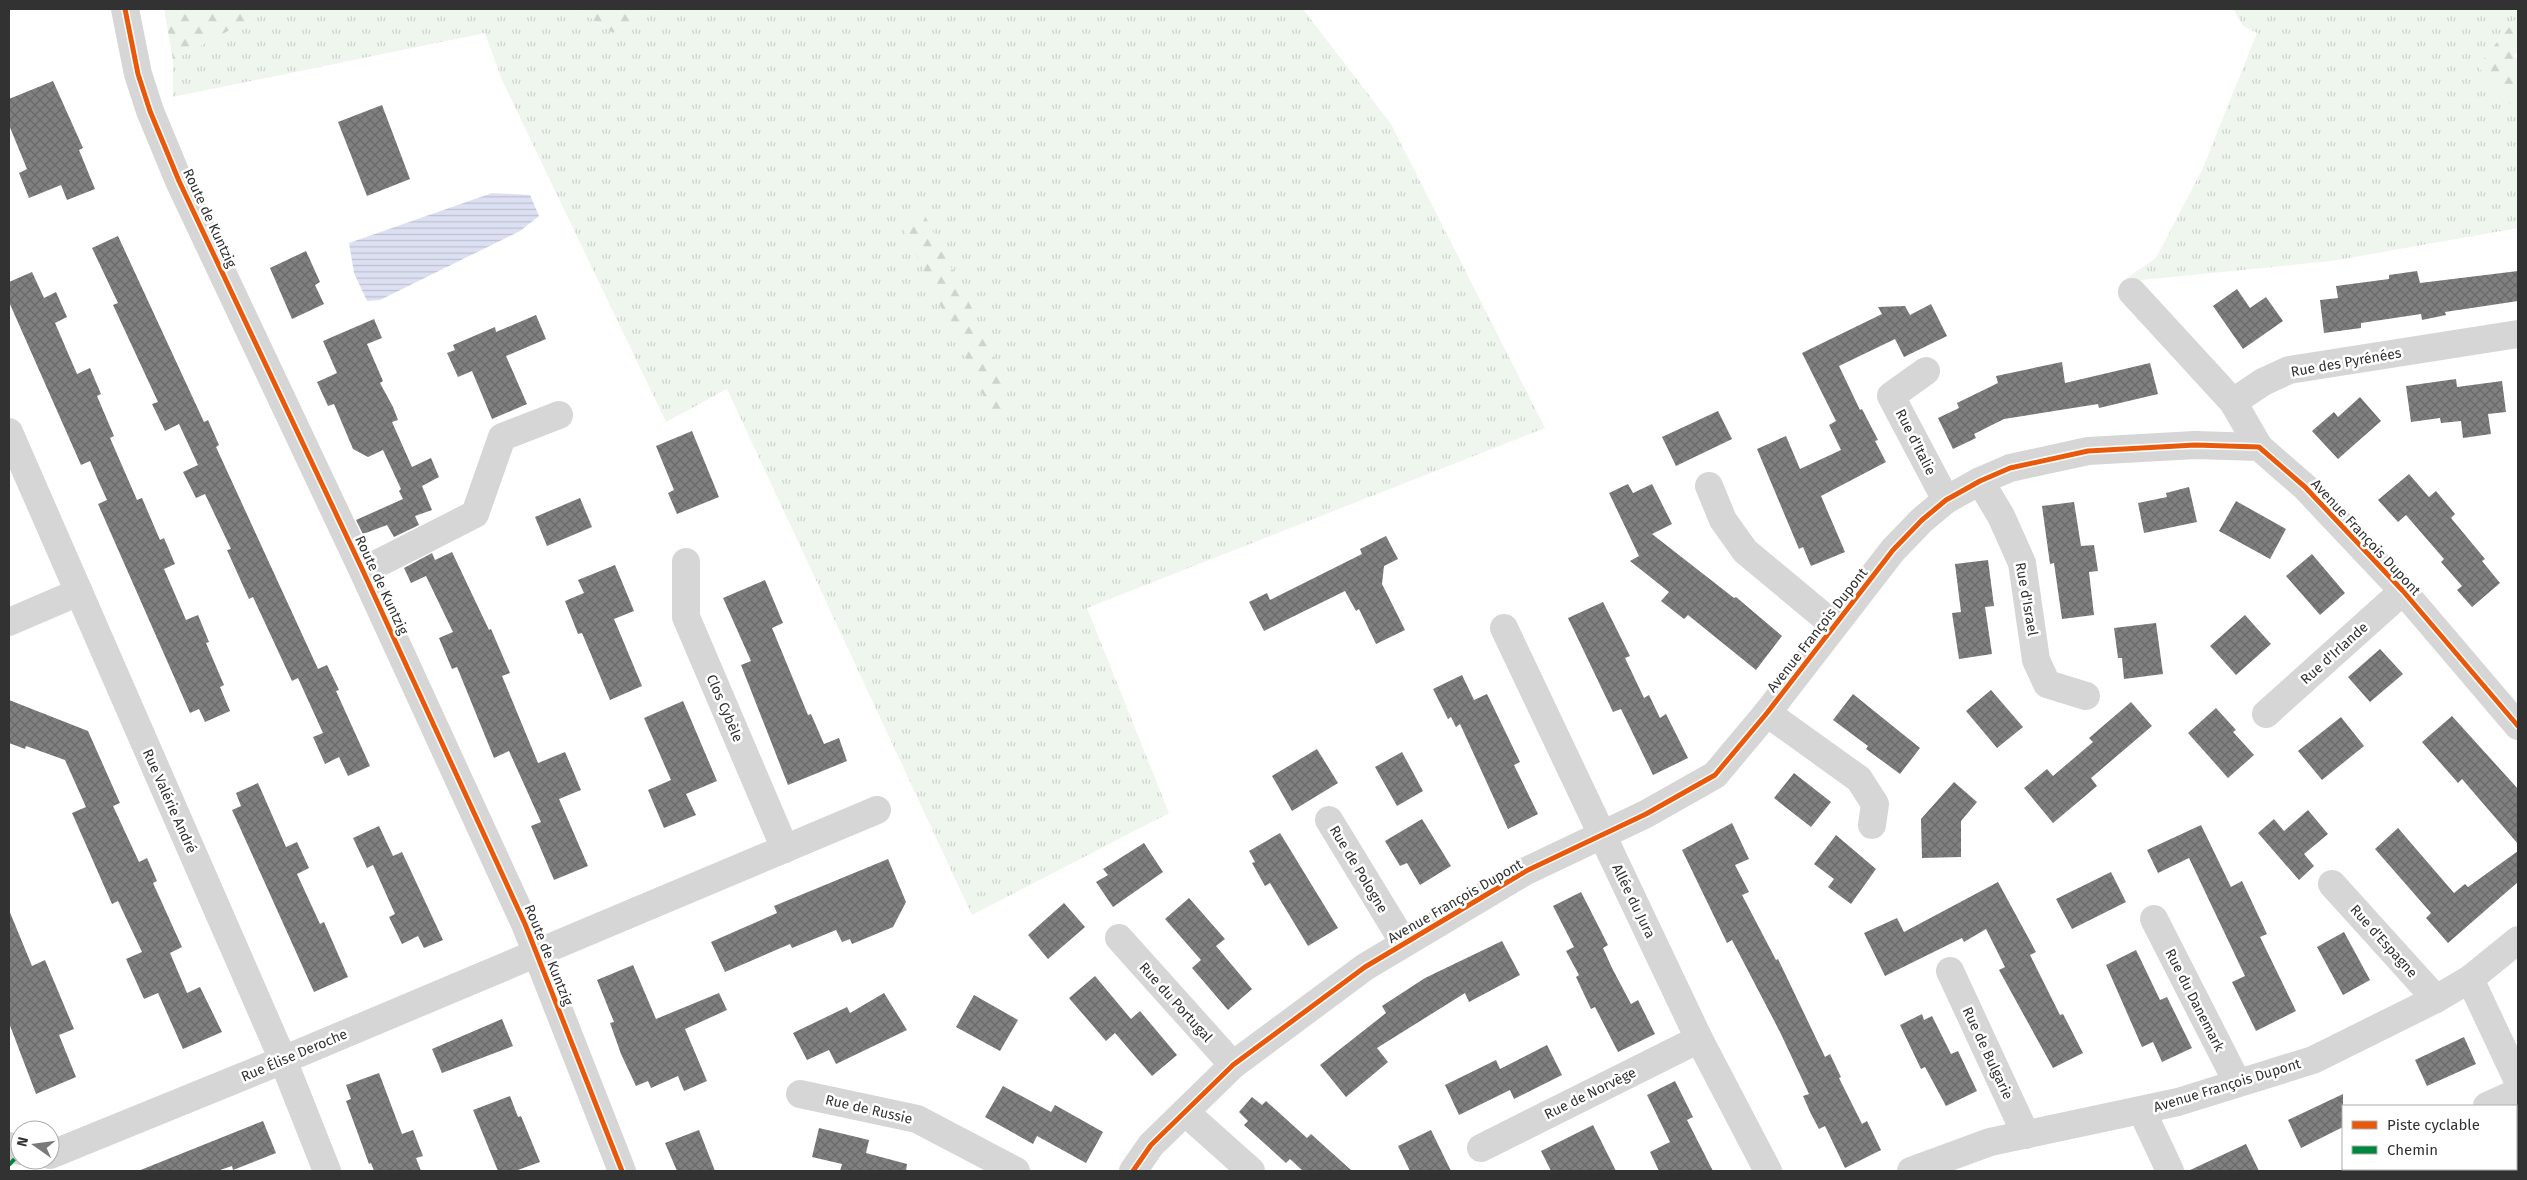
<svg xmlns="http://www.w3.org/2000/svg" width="2527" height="1180" viewBox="0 0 2527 1180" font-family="'Fira Sans',sans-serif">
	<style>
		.grass { fill: url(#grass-tufts) }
		.forest { fill: url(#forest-firs) }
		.water { fill: url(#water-rules) }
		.building { fill: url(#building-cross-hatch) }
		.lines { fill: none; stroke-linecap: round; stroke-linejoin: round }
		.minor { stroke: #d6d6d6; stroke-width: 28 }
		.quiet { stroke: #00873e; stroke-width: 4; stroke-dasharray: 8 4; stroke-linecap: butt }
		.cycleway-casing { stroke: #fff; stroke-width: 8 }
		.cycleway { stroke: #e8590c; stroke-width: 5 }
		.labels { text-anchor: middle; stroke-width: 5; stroke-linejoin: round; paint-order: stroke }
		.street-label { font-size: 14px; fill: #323232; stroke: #fff }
	</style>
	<defs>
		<pattern id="grass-tufts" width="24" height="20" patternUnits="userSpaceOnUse" patternTransform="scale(1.25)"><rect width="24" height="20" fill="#eff6ee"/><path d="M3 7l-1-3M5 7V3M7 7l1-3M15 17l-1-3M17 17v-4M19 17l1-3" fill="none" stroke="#cdd3cd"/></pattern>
		<pattern id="forest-firs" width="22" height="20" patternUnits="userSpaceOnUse" patternTransform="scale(1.25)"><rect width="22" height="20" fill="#eff6ee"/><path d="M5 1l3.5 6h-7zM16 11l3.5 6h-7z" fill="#cdd3cd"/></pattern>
		<pattern id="water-rules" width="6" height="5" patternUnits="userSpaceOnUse" patternTransform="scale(1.25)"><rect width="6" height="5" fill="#dde0f2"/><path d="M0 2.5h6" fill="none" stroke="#bec1d0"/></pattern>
		<pattern id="building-cross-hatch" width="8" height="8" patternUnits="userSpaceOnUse" patternTransform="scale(1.25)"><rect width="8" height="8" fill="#808080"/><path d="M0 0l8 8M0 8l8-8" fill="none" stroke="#696969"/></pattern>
	</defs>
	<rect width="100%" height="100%" fill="#fff"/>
	<g class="grass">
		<path d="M259 9H578L613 33 659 9H1303L1391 124 1545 428 1087 608 1169 813 972 915 727 389 666 422 502 80 485 33 173 97V60L262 13Z"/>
		<path d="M2233 9H2518V16L2478 66 2518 113V228L2332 261 2121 282 2156 258 2202 170 2257 33 2243 26Z"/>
	</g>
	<g class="forest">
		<path d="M164 9H259L262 13 173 60Z"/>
		<path d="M578 9H659L613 33Z"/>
		<path d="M2518 16V52L2514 55 2518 60V113L2478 66Z"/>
		<path d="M923 212 968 300 1006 383V419L996 422 901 223Z"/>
	</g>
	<path class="water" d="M492 193 530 195 539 216 520 231 380 300 367 301 354 273 349 243Z"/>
	<g class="building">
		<path d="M53 81 83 148 79 150 95 189 67 200 61 185 29 198 19 173 27 169 9 125V99Z"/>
		<path d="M382 105 410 179 367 196 338 122Z"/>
		<path d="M118 236 204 422 208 420 219 445 216 447 318 669 327 665 339 690 336 691 370 766 348 776 339 757 325 764 313 737 323 733 298 678 292 681 253 597 249 599 227 550 231 549 205 494 196 498 183 472 198 465 179 424 165 431 152 404 158 402 113 305 118 303 92 248Z"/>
		<path d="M306 251 320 282 315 285 324 304 292 319 270 268Z"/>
		<path d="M2417 271 2420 283 2518 271V301L2445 312 2446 315 2422 320 2421 314 2361 323V328L2324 333 2320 300 2338 298 2336 286 2389 279V275Z"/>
		<path d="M32 272 44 298 56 292 67 317 55 323 77 374 90 368 101 394 97 396 114 436 110 438 137 500 142 498 160 540 164 538 175 564 164 569 186 620 198 615 209 642 206 643 224 685 220 687 230 711 205 722 199 709 190 713 98 504 107 500 98 480 90 461 81 465 9 302V282Z"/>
		<path d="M2237 289 2250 308 2266 297 2283 321 2243 349 2213 306Z"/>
		<path d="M1931 304 1947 336 1904 357 1895 339 1839 366 1860 410 1862 409 1878 440 1875 441 1886 462 1821 496 1845 552 1811 566 1803 547 1799 549 1757 449 1786 436 1800 469 1841 450 1829 425 1836 421 1802 353 1882 314 1878 307 1905 306 1910 315Z"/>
		<path d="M536 315 546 339 506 356 527 404 492 419 472 371 458 377 447 353 455 350 453 345 495 327 496 332Z"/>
		<path d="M374 319 382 338 367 344 383 381 380 383 393 407 398 420 392 422 412 467 431 458 439 477 422 486 432 510 415 516 419 525 394 537 387 525 363 534 356 520 403 499 399 491 401 489 383 450 368 457 353 449 334 404 328 406 317 382 337 373 323 341Z"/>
		<path d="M2062 362 2065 383 2150 363 2158 394 2099 408 2098 404 2004 419 1974 434 1976 438 1953 449 1938 418 1959 408 1957 403 1998 383 1996 376Z"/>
		<path d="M2456 379 2457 387 2502 381 2506 412 2488 414 2491 434 2463 438 2461 421 2441 423 2440 418 2411 422 2406 386Z"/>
		<path d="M2360 397 2381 421 2338 459 2312 431 2334 412 2338 417Z"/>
		<path d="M1718 411 1732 439 1676 466 1662 437Z"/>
		<path d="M692 431 719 497 677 514 668 493 674 490 656 446Z"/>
		<path d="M2409 474 2429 497 2436 491 2455 514 2451 518 2485 559 2482 561 2500 583 2472 607 2457 590 2462 586 2441 562 2444 559 2406 515 2398 522 2378 500Z"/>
		<path d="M1628 484 1633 493 1652 484 1672 524 1652 534 1734 598 1736 597 1782 636 1756 670 1688 615 1684 619 1661 601 1669 592 1630 561 1639 556 1609 493Z"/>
		<path d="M2189 487 2197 522 2144 533 2138 503 2167 497 2166 493Z"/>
		<path d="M580 498 592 527 547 546 535 517Z"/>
		<path d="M2236 501 2286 529 2270 559 2219 531Z"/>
		<path d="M2074 502 2081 546 2094 545 2098 571 2089 572 2094 615 2062 619 2054 563 2050 564 2042 506Z"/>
		<path d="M1386 536 1398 559 1384 566 1382 584 1405 630 1376 644 1359 609 1356 611 1345 591 1264 631 1249 602 1267 593 1270 600 1362 554 1360 549Z"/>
		<path d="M452 552 489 630 491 629 510 673 502 676 538 763 565 752 581 790 559 799 588 866 554 880 531 826 541 822 509 751 494 758 457 667 452 669 439 638 453 632 426 576 411 583 404 568 432 553 435 560Z"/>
		<path d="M2312 554 2345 593 2320 615 2286 576Z"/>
		<path d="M1988 560 1994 606 1985 607 1992 654 1959 659 1952 613 1961 612 1955 564Z"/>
		<path d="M615 565 634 611 614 619 642 686 610 700 582 633 578 634 565 601 584 593 578 580Z"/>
		<path d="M765 580 783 623 772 628 808 715 811 714 824 744 839 738 847 761 788 785 741 665 751 661 723 598Z"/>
		<path d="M1603 602 1630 656 1625 658 1644 698 1649 695 1660 718 1666 714 1688 758 1653 775 1621 709 1613 712 1568 618Z"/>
		<path d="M2245 615 2271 644 2236 675 2210 646Z"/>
		<path d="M2156 623 2163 674 2124 679 2122 658H2118L2114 628Z"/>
		<path d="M2380 649 2403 674 2370 702 2348 677Z"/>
		<path d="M1462 675 1474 700 1487 694 1520 762 1514 765 1538 814 1508 829 1460 724 1456 727 1451 717 1448 719 1433 689Z"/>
		<path d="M1991 690 2023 727 1997 748 1966 711Z"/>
		<path d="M1853 694 1920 748 1900 774 1866 749 1868 746 1833 720Z"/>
		<path d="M9 700 88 731 120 803 113 806 139 862 147 858 157 881 153 883 182 947 170 953 187 993 200 987 222 1032 183 1049 158 993 144 999 126 959 142 952 118 901 112 904 72 813 86 807 65 760 26 746 25 749 9 743Z"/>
		<path d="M683 701 717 781 686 794 696 815 664 828 648 790 671 780 644 718Z"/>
		<path d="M2131 702 2152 726 2091 778 2097 786 2053 823 2024 788 2047 769 2053 776 2093 742 2089 738Z"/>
		<path d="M2216 708 2236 730 2233 732 2254 755 2228 778 2188 733Z"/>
		<path d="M2452 716 2518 789V844L2462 779 2458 783 2422 742Z"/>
		<path d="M2341 717 2364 746 2322 780 2298 751Z"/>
		<path d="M1317 749 1338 783 1292 811 1272 776Z"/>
		<path d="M1402 752 1423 791 1397 806 1375 767Z"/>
		<path d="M1794 773 1831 802 1811 827 1774 798Z"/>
		<path d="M1954 782 1977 802 1961 821V857L1922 858 1921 819Z"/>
		<path d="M258 783 286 847 297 842 309 868 297 874 320 924 324 922 348 977 314 992 232 810 241 806 236 793Z"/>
		<path d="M2308 810 2328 834 2304 854 2314 866 2299 880 2258 833 2274 819 2284 831Z"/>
		<path d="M1422 819 1451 866 1420 885 1407 863 1400 866 1385 841Z"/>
		<path d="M1732 823 1749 859 1735 865 1749 892 1742 895 1776 960 1778 959 1825 1057 1830 1054 1841 1077 1839 1078 1862 1124 1867 1121 1881 1150 1845 1168 1825 1126 1819 1129 1811 1114 1803 1096 1809 1094 1780 1032 1732 940 1727 943 1682 850Z"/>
		<path d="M2201 825 2231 887 2242 881 2267 934 2260 937 2296 1011 2256 1031 2232 982 2245 976 2189 858 2158 873 2147 850Z"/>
		<path d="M379 826 393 856 402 852 443 940 424 948 418 936 402 944 389 917 395 914 373 865 367 868 353 838Z"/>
		<path d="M2398 828 2454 893 2465 884 2468 887 2518 851V882L2448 943 2426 918 2431 913 2375 849Z"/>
		<path d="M1280 833 1338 928 1308 946 1270 883 1265 886 1252 863 1255 862 1249 851Z"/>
		<path d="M1836 835 1876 869 1851 904 1828 887 1834 879 1814 864Z"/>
		<path d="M1144 843 1163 872 1113 907 1096 882 1108 875 1103 869Z"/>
		<path d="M888 859 906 902 893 927 852 944 850 939 842 942 836 930 792 948 790 944 725 972 711 942 777 913 774 906Z"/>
		<path d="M2111 872 2126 902 2072 929 2056 899Z"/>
		<path d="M1998 882 2036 952 2030 955 2060 1015 2063 1014 2083 1053 2053 1068 1999 970 2005 967 1986 929 1964 942 1962 938 1885 976 1864 933 1897 918 1904 932Z"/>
		<path d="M1581 892 1608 945 1603 948 1612 968 1631 1004 1638 1000 1655 1034 1618 1052 1595 1007 1591 1009 1576 977 1579 975 1566 951 1574 947 1553 906Z"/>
		<path d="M1189 898 1225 939 1216 946 1252 989 1228 1010 1192 968 1201 960 1165 919Z"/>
		<path d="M1064 903 1085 927 1048 959 1028 935Z"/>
		<path d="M9 910 32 966 45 960 74 1029 59 1035 76 1077 36 1094 9 1023Z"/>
		<path d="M2344 932 2370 980 2343 995 2317 947Z"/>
		<path d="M1502 941 1520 975 1469 1002 1465 993 1377 1048 1388 1062 1346 1097 1320 1065 1386 1013 1382 1006 1425 978Z"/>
		<path d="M2136 950 2160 1000 2167 997 2192 1048 2162 1062 2153 1042 2142 1047 2106 965Z"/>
		<path d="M633 965 656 1019 719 993 727 1010 685 1029 707 1081 684 1091 678 1076 651 1088 648 1081 636 1086 621 1054 610 1023 614 1022 597 980Z"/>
		<path d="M1095 976 1131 1019 1140 1011 1177 1055 1152 1076 1115 1033 1106 1041 1069 998Z"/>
		<path d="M884 993 907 1030 836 1064 829 1050 807 1060 793 1033 847 1007 850 1013Z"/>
		<path d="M974 995 1018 1020 1000 1051 956 1027Z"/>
		<path d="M1922 1014 1924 1020 1932 1016 1951 1054 1958 1051 1977 1091 1946 1106 1925 1067 1921 1069 1900 1025Z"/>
		<path d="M502 1019 513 1046 442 1073 432 1049Z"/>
		<path d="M2464 1037 2476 1064 2427 1086 2415 1060Z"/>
		<path d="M1547 1045 1562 1075 1514 1099 1510 1090 1459 1115 1445 1085 1496 1060 1500 1069Z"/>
		<path d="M379 1073 402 1134 413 1130 423 1156 416 1158 421 1171H374L371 1163 369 1164 346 1101 351 1099 346 1085Z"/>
		<path d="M1675 1081 1693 1117 1687 1120 1713 1171H1659L1650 1152 1670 1142 1647 1095Z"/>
		<path d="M1003 1086 1051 1112 1055 1105 1103 1132 1086 1163 1037 1136 1033 1144 985 1117Z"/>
		<path d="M2343 1094V1127L2301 1148 2288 1120Z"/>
		<path d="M510 1096 518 1117 521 1116 540 1162 515 1171H498L473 1110Z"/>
		<path d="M1252 1097 1262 1105 1266 1101 1307 1138 1311 1134 1352 1171H1303L1290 1159 1286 1163 1244 1125 1248 1121 1239 1112Z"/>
		<path d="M263 1121 276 1153 233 1170 232 1166 217 1171H138Z"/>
		<path d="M1593 1125 1616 1171H1551L1541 1151Z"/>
		<path d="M819 1128 869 1140 866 1153 907 1164 906 1171H840L842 1164 812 1157Z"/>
		<path d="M699 1130 715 1171H677L665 1143Z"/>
		<path d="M1431 1130 1451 1171H1410L1398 1146Z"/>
		<path d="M2246 1144 2259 1171H2188Z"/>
	</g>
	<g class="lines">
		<g class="minor">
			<path d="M125 9 138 74 150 111 179 181 363 571 525 924 622 1171"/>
			<path d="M2132 292 2233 402"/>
			<path d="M1926 371 1891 396 1946 500"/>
			<path d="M9 432 283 1060 327 1171"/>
			<path d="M2259 447 2233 402 2263 382 2289 370 2518 334"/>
			<path d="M1980 481 2001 516 2022 563 2036 660 2047 684 2086 696"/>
			<path d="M1709 486 1723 520 1745 551 1834 625"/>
			<path d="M686 562V617L785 849"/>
			<path d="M363 571 475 514 502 437 559 415"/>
			<path d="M9 622 79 592"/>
			<path d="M1504 628 1699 1039 1768 1171"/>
			<path d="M1767 713 1859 779 1875 804 1872 825"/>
			<path d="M2266 714 2403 591"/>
			<path d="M1329 820 1404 943"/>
			<path d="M2332 884 2436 999"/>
			<path d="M2154 919 2237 1082"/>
			<path d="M1119 938 1233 1065"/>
			<path d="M1950 971 2026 1135"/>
			<path d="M2470 979 2518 1081"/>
			<path d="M800 1094 917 1119 1016 1171"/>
			<path d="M2487 1106 2518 1092"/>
			<path d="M2142 1111 2170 1171"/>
			<path d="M1185 1112 1251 1171"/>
			<path d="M9 1146 20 1151"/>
			<path d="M1481 1148 1699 1039"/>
			<path d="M50 1155 283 1060 877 810"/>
			<path d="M1133 1171 1151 1145 1233 1065 1365 967 1526 871 1646 814 1715 775 1767 713 1893 550 1922 520 1946 500 1980 481 2010 468 2088 451 2195 445 2259 447 2305 487 2403 591 2518 726"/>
			<path d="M1911 1171 1990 1142 2178 1102 2313 1060 2436 999 2470 979 2518 940"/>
		</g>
		<path class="quiet" d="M9 1165 20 1153"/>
		<g class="cycleway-casing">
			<g id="cycleway">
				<path d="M125 9 138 74 150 111 179 181 363 571 525 924 622 1171"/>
				<path d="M1133 1171 1151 1145 1233 1065 1365 967 1526 871 1646 814 1715 775 1767 713 1893 550 1922 520 1946 500 1980 481 2010 468 2088 451 2195 445 2259 447 2305 487 2403 591 2518 726"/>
			</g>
		</g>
		<use href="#cycleway" class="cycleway"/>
	</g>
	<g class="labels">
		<g class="street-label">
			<text transform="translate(210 218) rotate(65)" y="5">Route de Kuntzig</text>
			<text transform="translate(2346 362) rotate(-10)" y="5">Rue des Pyrénées</text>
			<text transform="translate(1916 442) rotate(63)" y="5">Rue d'Italie</text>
			<text transform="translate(2366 537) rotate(47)" y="5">Avenue François Dupont</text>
			<text transform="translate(382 585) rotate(65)" y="5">Route de Kuntzig</text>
			<text transform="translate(2027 599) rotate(80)" y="5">Rue d'Israel</text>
			<text transform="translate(1817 630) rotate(-52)" y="5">Avenue François Dupont</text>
			<text transform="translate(2334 653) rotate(-42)" y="5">Rue d'Irlande</text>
			<text transform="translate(725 708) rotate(67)" y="5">Clos Cybèle</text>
			<text transform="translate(170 801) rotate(66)" y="5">Rue Valérie André</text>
			<text transform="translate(1359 869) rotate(59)" y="5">Rue de Pologne</text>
			<text transform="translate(1455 901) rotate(-30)" y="5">Avenue François Dupont</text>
			<text transform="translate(1634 901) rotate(64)" y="5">Allée du Jura</text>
			<text transform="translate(2384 941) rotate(48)" y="5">Rue d'Espagne</text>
			<text transform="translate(549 955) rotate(68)" y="5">Route de Kuntzig</text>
			<text transform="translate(2195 1000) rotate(63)" y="5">Rue du Danemark</text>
			<text transform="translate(1176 1002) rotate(48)" y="5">Rue du Portugal</text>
			<text transform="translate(1988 1053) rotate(65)" y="5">Rue de Bulgarie</text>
			<text transform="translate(294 1055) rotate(-23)" y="5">Rue Élise Deroche</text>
			<text transform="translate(2227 1085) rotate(-17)" y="5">Avenue François Dupont</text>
			<text transform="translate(1590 1093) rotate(-26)" y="5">Rue de Norvège</text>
			<text transform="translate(869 1109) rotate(13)" y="5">Rue de Russie</text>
		</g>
	</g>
	<rect width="2527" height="1180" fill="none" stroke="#323232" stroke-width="20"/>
	<rect x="2342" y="1105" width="175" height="65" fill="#ffffff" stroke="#adadad"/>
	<rect x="2352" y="1121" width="25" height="8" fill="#e8590c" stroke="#adadad"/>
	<text x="2387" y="1130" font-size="15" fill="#323232">Piste cyclable</text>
	<rect x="2352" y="1146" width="25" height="8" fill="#00873e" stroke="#adadad"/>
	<text x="2387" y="1155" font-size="15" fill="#323232">Chemin</text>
	<g transform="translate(35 1145) rotate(284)"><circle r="24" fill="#ffffff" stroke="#adadad"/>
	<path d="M0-4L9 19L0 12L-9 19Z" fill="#7a7a7a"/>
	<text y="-8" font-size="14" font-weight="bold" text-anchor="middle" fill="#323232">N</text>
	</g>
</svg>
